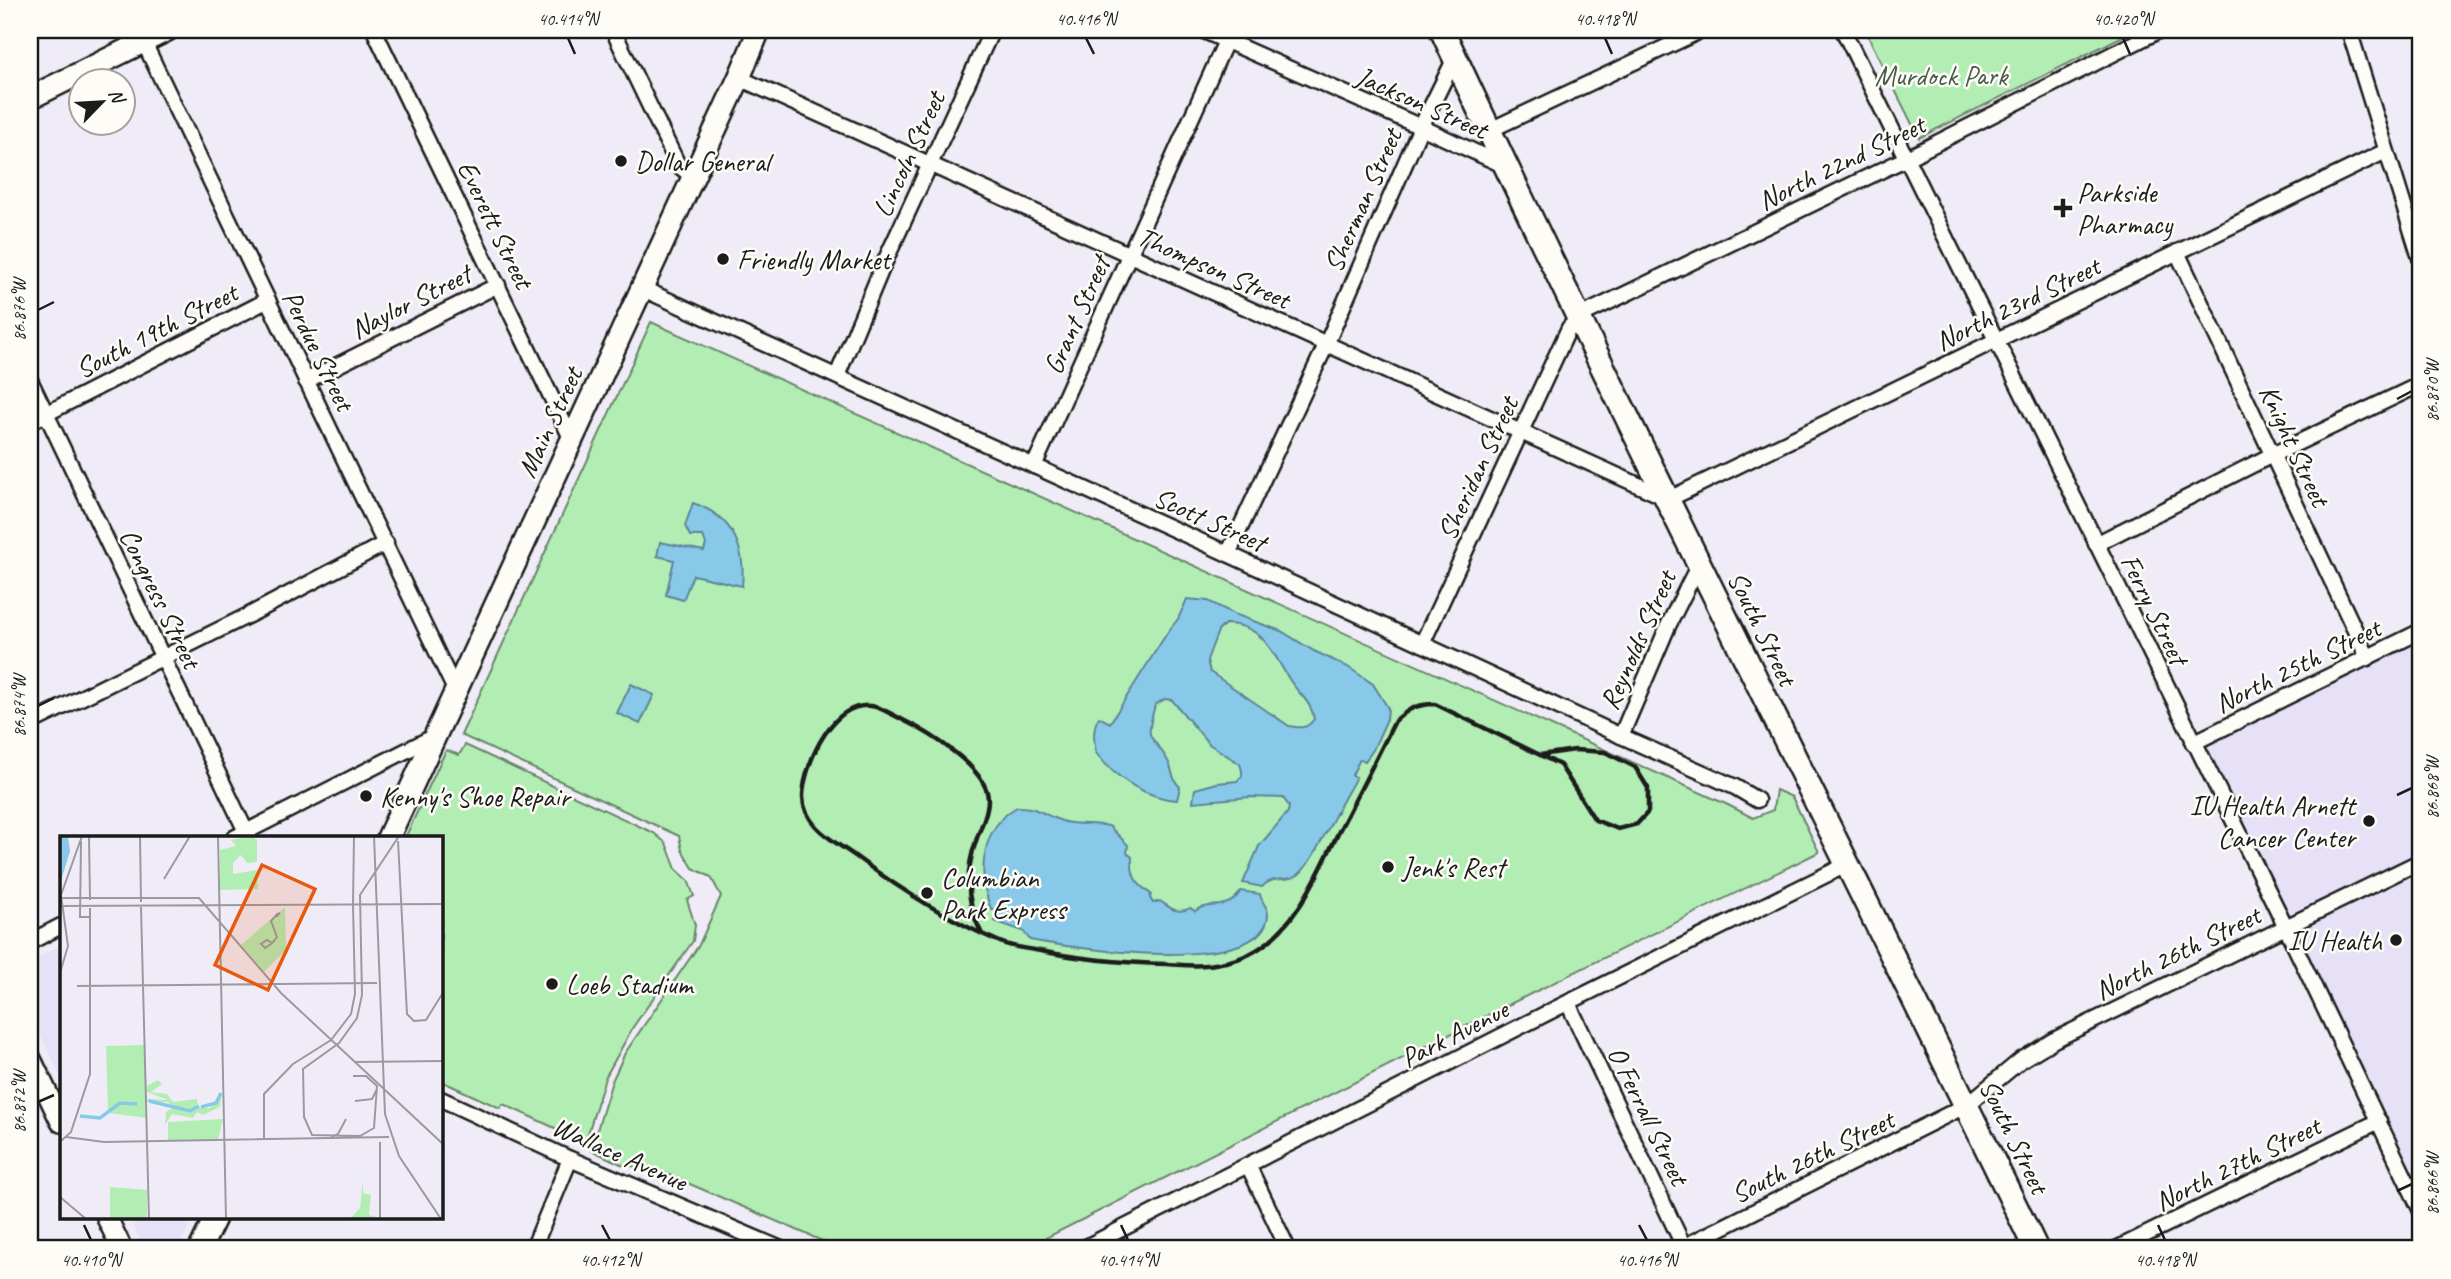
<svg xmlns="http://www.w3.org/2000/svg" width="2451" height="1279" viewBox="0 0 2451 1279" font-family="Caveat,sans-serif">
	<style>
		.built { fill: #e7e1f7 }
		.green { fill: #b2eeb4; stroke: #678568; stroke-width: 2 }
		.water { fill: #88c9e9; stroke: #5d8497; stroke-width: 2; fill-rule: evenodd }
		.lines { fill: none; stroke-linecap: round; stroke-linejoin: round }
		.minor-casing { stroke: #1c1c1c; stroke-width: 19 }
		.tertiary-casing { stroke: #1c1c1c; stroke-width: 24 }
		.secondary-casing { stroke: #1c1c1c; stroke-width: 26 }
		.primary-casing { stroke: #1c1c1c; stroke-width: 28 }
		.minor { stroke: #fdfcf7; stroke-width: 14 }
		.tertiary { stroke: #fdfcf7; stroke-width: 19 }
		.secondary { stroke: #fdfcf7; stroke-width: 21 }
		.primary { stroke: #fdfcf7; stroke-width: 23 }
		.rail { stroke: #1c1c1c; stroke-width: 4.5 }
		.ticks { fill: none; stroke: #1c1c1c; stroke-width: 2.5 }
		.poi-dot { fill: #1c1c1c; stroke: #fdfcf7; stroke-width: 2.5 }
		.labels { text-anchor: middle; stroke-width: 5; stroke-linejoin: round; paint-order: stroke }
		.park-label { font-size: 28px; fill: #495b4a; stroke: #fdfcf7 }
		.street-label { font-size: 28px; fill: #1c1c1c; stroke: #fdfcf7 }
		.poi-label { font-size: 28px; fill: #1c1c1c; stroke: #fdfcf7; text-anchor: start }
		.inset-river { fill: none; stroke: #88c9e9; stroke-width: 3.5 }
		.inset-road { fill: none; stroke: #9b999f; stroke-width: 2 }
		.view { fill: #e8590c; fill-opacity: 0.15; stroke: #e8590c; stroke-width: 3.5 }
		.inset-edge { fill: none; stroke: #1c1c1c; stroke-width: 3.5 }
		.neatline { fill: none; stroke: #1c1c1c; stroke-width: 2.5 }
		.ticks-label { font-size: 18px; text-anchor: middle; fill: #1c1c1c }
	</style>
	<rect width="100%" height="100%" fill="#f0ecf7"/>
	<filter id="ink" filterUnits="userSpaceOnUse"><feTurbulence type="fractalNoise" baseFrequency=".0143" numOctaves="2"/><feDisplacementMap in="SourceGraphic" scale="14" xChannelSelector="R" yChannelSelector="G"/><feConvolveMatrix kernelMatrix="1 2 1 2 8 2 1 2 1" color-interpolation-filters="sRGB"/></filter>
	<g filter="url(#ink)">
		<g class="built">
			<path d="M2421 631V1211L2193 743Z"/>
			<path d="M61 945V1078L30 1013V961Z"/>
			<path d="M129 1218H193L178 1249H145Z"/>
		</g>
		<g class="green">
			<path d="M1865 30H2135L1919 138Z"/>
			<path d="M651 322 1728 805 1753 818 1773 810 1776 790 1792 797 1819 852 1510 1004 1024 1249H841L655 1169 623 1165 591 1150 612 1081 625 1053 699 945 721 896 711 877 693 868 682 850 679 836 461 735Z"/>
			<path d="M465 745 654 833 666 843 676 869 688 880 694 896 687 900 695 925 693 941 633 1027 605 1078 586 1140 570 1135 503 1104 500 1108 441 1081V838H405L446 750 459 755Z"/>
		</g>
		<g class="water">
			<path d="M693 503C732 516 746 547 742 586L693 575 683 600 666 595 674 560 657 556 660 542 704 551 706 544 703 536H690L685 526Z"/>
			<path d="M1187 599 1208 601 1234 614 1281 631 1314 651 1348 667 1373 684 1388 708 1387 719 1373 750 1365 761 1360 759 1352 775 1356 777 1350 788C1338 807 1312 865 1298 875 1286 883 1272 875 1262 887L1243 883 1259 846 1288 812 1289 806 1283 798 1250 797 1193 802 1195 789 1217 783 1237 781 1242 776V771L1240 764 1209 744 1172 700 1165 699 1155 705C1144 745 1151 731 1168 761 1173 770 1171 779 1180 787L1177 800C1146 798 1115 778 1096 753 1094 741 1092 727 1099 717L1110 723 1167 633 1178 619ZM1225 624C1265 624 1273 655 1291 682 1300 695 1312 703 1314 719 1307 729 1301 728 1289 726L1210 672 1207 660 1218 631Z"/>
			<path d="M631 684 654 695 640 724 617 713Z"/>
			<path d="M1017 807C1039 806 1046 817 1065 822 1079 825 1094 823 1109 826L1128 845 1127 853 1132 857C1131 876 1135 883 1151 894L1150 898 1153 903 1160 901C1170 908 1178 915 1190 908L1195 911C1210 900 1227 913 1241 891L1260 894C1261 902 1268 907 1268 914 1266 978 1070 948 1030 940L1023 931 994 921 999 914 996 909H991C977 873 981 827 1017 807Z"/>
		</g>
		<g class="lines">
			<g class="minor-casing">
				<g id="minor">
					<path d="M138 30 456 692"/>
					<path d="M374 30 572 440"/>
					<path d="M613 30 678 165 692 176"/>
					<path d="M1202 30 1421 127 1507 167"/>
					<path d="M1843 30 2279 913 2421 1211"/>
					<path d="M2349 30 2421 261"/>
					<path d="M739 78 1669 499 2386 151"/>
					<path d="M1490 130 1702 30"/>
					<path d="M2177 252 2368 658"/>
					<path d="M641 288 1213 547 1621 736 1735 787 1757 800"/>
					<path d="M837 376 882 268 992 30"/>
					<path d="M30 380 249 838"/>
					<path d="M306 381 498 285"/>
					<path d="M30 422 268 300"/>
					<path d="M1034 466 1231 30"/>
					<path d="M2096 544 2272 455 2421 384"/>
					<path d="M1228 554 1326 345 1421 127 1455 58"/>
					<path d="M1422 644 1569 328 1580 316 1907 158 2160 30"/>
					<path d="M30 723 253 613 386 543"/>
					<path d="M1621 736 1668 626 1699 564"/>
					<path d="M2193 743 2421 631"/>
					<path d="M234 838 435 736"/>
					<path d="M30 942 61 926"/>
					<path d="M1568 1003 1685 1249"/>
					<path d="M30 1091 43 1085"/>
					<path d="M441 1099 570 1159 781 1249"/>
					<path d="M1248 1165 1288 1249"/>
					<path d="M533 1249 570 1159"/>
					<path d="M1082 1249 1555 1009 1848 864"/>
					<path d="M1679 1249 1967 1105 2021 1060 2054 1040 2421 861"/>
					<path d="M2116 1249 2379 1121"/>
				</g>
			</g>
			<g class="tertiary-casing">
				<g id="tertiary">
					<path d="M30 1057 61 1122"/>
					<path d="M107 1218 122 1249"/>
				</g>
			</g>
			<g class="secondary-casing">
				<g id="secondary">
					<path d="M30 98 167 30"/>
					<path d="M388 838 739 78 759 30"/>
					<path d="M200 1249 215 1218"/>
				</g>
			</g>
			<g class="primary-casing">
				<path id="primary" d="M1442 30C1633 440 1839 842 2036 1249"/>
			</g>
			<use href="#minor" class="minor"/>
			<use href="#tertiary" class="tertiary"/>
			<use href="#secondary" class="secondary"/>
			<use href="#primary" class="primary"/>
			<path class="rail" d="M982 934C966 904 965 872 976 841 980 828 988 814 988 800 989 769 928 732 903 720 895 716 885 710 876 707 834 696 805 762 803 795 802 825 834 841 855 856 901 890 948 920 1000 942 1011 947 1024 948 1035 950 1079 959 1123 963 1167 964 1183 965 1200 967 1215 964 1228 962 1244 958 1255 951 1299 925 1318 872 1340 829 1359 793 1377 757 1395 721 1408 709 1417 704 1435 704L1540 755 1575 750 1605 752 1635 767 1648 788V812L1637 824 1618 829 1595 820 1560 765 1540 755"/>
		</g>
	</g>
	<path class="ticks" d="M568 38 575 54M1086 38 1094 54M1605 38 1612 54M2123 38 2130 54M38 310 54 302M2397 399 2412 391M38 706 54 698M2397 795 2412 788M38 1102 54 1095M2397 1191 2412 1184M84 1225 91 1240M602 1225 610 1240M1121 1225 1128 1240M1639 1225 1647 1240M2158 1225 2165 1240"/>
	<g class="poi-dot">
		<circle cx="621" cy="161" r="7"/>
		<path d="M2059.5 197.5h7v7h7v7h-7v7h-7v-7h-7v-7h7z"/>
		<circle cx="723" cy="259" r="7"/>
		<circle cx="366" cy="796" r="7"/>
		<circle cx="2369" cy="821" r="7"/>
		<circle cx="1388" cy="867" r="7"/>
		<circle cx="927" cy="893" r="7"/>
		<circle cx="2396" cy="940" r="7"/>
		<circle cx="552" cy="984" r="7"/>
	</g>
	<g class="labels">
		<g class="park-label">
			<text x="1941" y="85">Murdock Park</text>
		</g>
		<g class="street-label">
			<text transform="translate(1422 102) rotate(24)" y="10">Jackson Street</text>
			<text transform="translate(908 154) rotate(-65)" y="10">Lincoln Street</text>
			<text transform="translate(1841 162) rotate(-26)" y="10">North 22nd Street</text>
			<text transform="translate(1362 200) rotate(-66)" y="10">Sherman Street</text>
			<text transform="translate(496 224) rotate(64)" y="10">Everett Street</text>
			<text transform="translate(1214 267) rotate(24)" y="10">Thompson Street</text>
			<text transform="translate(410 301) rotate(-27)" y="10">Naylor Street</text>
			<text transform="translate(2017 303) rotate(-26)" y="10">North 23rd Street</text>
			<text transform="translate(1076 315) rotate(-66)" y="10">Grant Street</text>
			<text transform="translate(156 330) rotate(-27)" y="10">South 19th Street</text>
			<text transform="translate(319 350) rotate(64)" y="10">Perdue Street</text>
			<text transform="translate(549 422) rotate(-65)" y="10">Main Street</text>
			<text transform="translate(2295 445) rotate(65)" y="10">Knight Street</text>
			<text transform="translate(1477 468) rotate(-65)" y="10">Sheridan Street</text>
			<text transform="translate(1210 519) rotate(24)" y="10">Scott Street</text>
			<text transform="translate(161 598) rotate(64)" y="10">Congress Street</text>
			<text transform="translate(2155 609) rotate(64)" y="10">Ferry Street</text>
			<text transform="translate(1763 628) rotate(64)" y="10">South Street</text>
			<text transform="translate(1637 640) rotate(-66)" y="10">Reynolds Street</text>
			<text transform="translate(2297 665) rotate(-26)" y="10">North 25th Street</text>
			<text transform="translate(2177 952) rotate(-26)" y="10">North 26th Street</text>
			<text transform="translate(1454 1033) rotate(-27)" y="10">Park Avenue</text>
			<text transform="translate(1649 1115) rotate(64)" y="10">O Ferrall Street</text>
			<text transform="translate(2015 1136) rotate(64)" y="10">South Street</text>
			<text transform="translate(620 1153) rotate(24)" y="10">Wallace Avenue</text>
			<text transform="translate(1812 1156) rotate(-26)" y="10">South 26th Street</text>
			<text transform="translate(2237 1163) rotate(-26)" y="10">North 27th Street</text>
		</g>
		<g class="poi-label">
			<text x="635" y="171">Dollar General</text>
			<text x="2077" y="202">Parkside<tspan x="2077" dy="32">Pharmacy</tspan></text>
			<text x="737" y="269">Friendly Market</text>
			<text x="380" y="806">Kenny's Shoe Repair</text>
			<text x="2355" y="815" text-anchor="end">IU Health Arnett<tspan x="2355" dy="32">Cancer Center</tspan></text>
			<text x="1402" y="877">Jenk's Rest</text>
			<text x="941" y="887">Columbian<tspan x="941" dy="32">Park Express</tspan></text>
			<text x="2382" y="950" text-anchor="end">IU Health</text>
			<text x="566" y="994">Loeb Stadium</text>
		</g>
	</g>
	<g transform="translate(60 836)">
		<rect width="383" height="383" fill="#f0ecf7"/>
		<path d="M192 0 197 4V26L187 27 181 19 173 27V38L197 34 198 53 160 54V14L176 10 171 4ZM225 71 226 114 204 136 181 109ZM85 209 87 263 108 264 87 256V250L98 244 102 248 91 256 107 258 113 266 137 263 138 271 150 272 162 257 160 271 143 279 137 276 133 282 112 278 105 289 106 276 112 272 108 266H87V282L48 277 46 210ZM163 283 158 304H108V286ZM303 343V357L311 359 309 379 317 381 290 383 300 372ZM50 351 87 354V382L50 383Z" fill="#b2eeb4"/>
		<path d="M0 0H8L10 15 0 48Z" fill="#88c9e9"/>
		<path class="inset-river" d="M89 265 130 275 139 270M141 271 156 267 161 257M20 280 40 282 60 267 77 268"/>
		<path class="inset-road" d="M29 0 30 64M80 0 81 66M158 0 166 383M314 0 325 278 339 320 381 383M21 5 20 81H30M338 5 347 178 354 185 366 184 384 155M104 43 130 0M0 62H139L221 157 384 309M293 69 294 0M0 70 384 68M81 71 89 383M212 107 207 104 201 108 205 112 211 108 213 106 217 101 211 85 217 78 220 77 216 81M0 137 8 110 1 59 22 0M17 150 317 147M294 226 384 225M293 240H306L317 250 314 292 300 300 252 299 244 281 243 233 279 207 297 182 302 159 300 59 339 0M295 265 312 263 317 253M6 301 44 306 329 301M271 301 278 298 286 283M204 304V258L233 228 271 204 291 178 295 158 293 69M1 305 11 296 30 238V72M320 306V383M0 361 26 383"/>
		<path class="view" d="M202 29 255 53 208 154 155 129Z"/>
		<rect width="383" height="383" class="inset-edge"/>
	</g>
	<rect width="2451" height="1279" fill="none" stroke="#fdfcf7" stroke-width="77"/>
	<g transform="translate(102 102) rotate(65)"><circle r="33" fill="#fdfcf7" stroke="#a3a29f" stroke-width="2"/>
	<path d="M0-5L12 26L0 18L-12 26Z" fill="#1c1c1c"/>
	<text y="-10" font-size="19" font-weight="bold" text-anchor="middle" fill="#1c1c1c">N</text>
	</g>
	<rect x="38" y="38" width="2374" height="1202" class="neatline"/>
	<g class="ticks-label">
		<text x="568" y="25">40.414°N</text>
		<text x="1086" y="25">40.416°N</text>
		<text x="1605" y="25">40.418°N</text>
		<text x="2123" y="25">40.420°N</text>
		<text transform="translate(19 310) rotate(-90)" y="6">86.876°W</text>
		<text transform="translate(2432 391) rotate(-90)" y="6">86.870°W</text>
		<text transform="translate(19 706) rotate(-90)" y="6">86.874°W</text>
		<text transform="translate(2432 788) rotate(-90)" y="6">86.868°W</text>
		<text transform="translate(19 1102) rotate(-90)" y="6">86.872°W</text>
		<text transform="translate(2432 1184) rotate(-90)" y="6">86.866°W</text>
		<text x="91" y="1266">40.410°N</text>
		<text x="610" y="1266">40.412°N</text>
		<text x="1128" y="1266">40.414°N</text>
		<text x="1647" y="1266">40.416°N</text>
		<text x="2165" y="1266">40.418°N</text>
	</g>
</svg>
